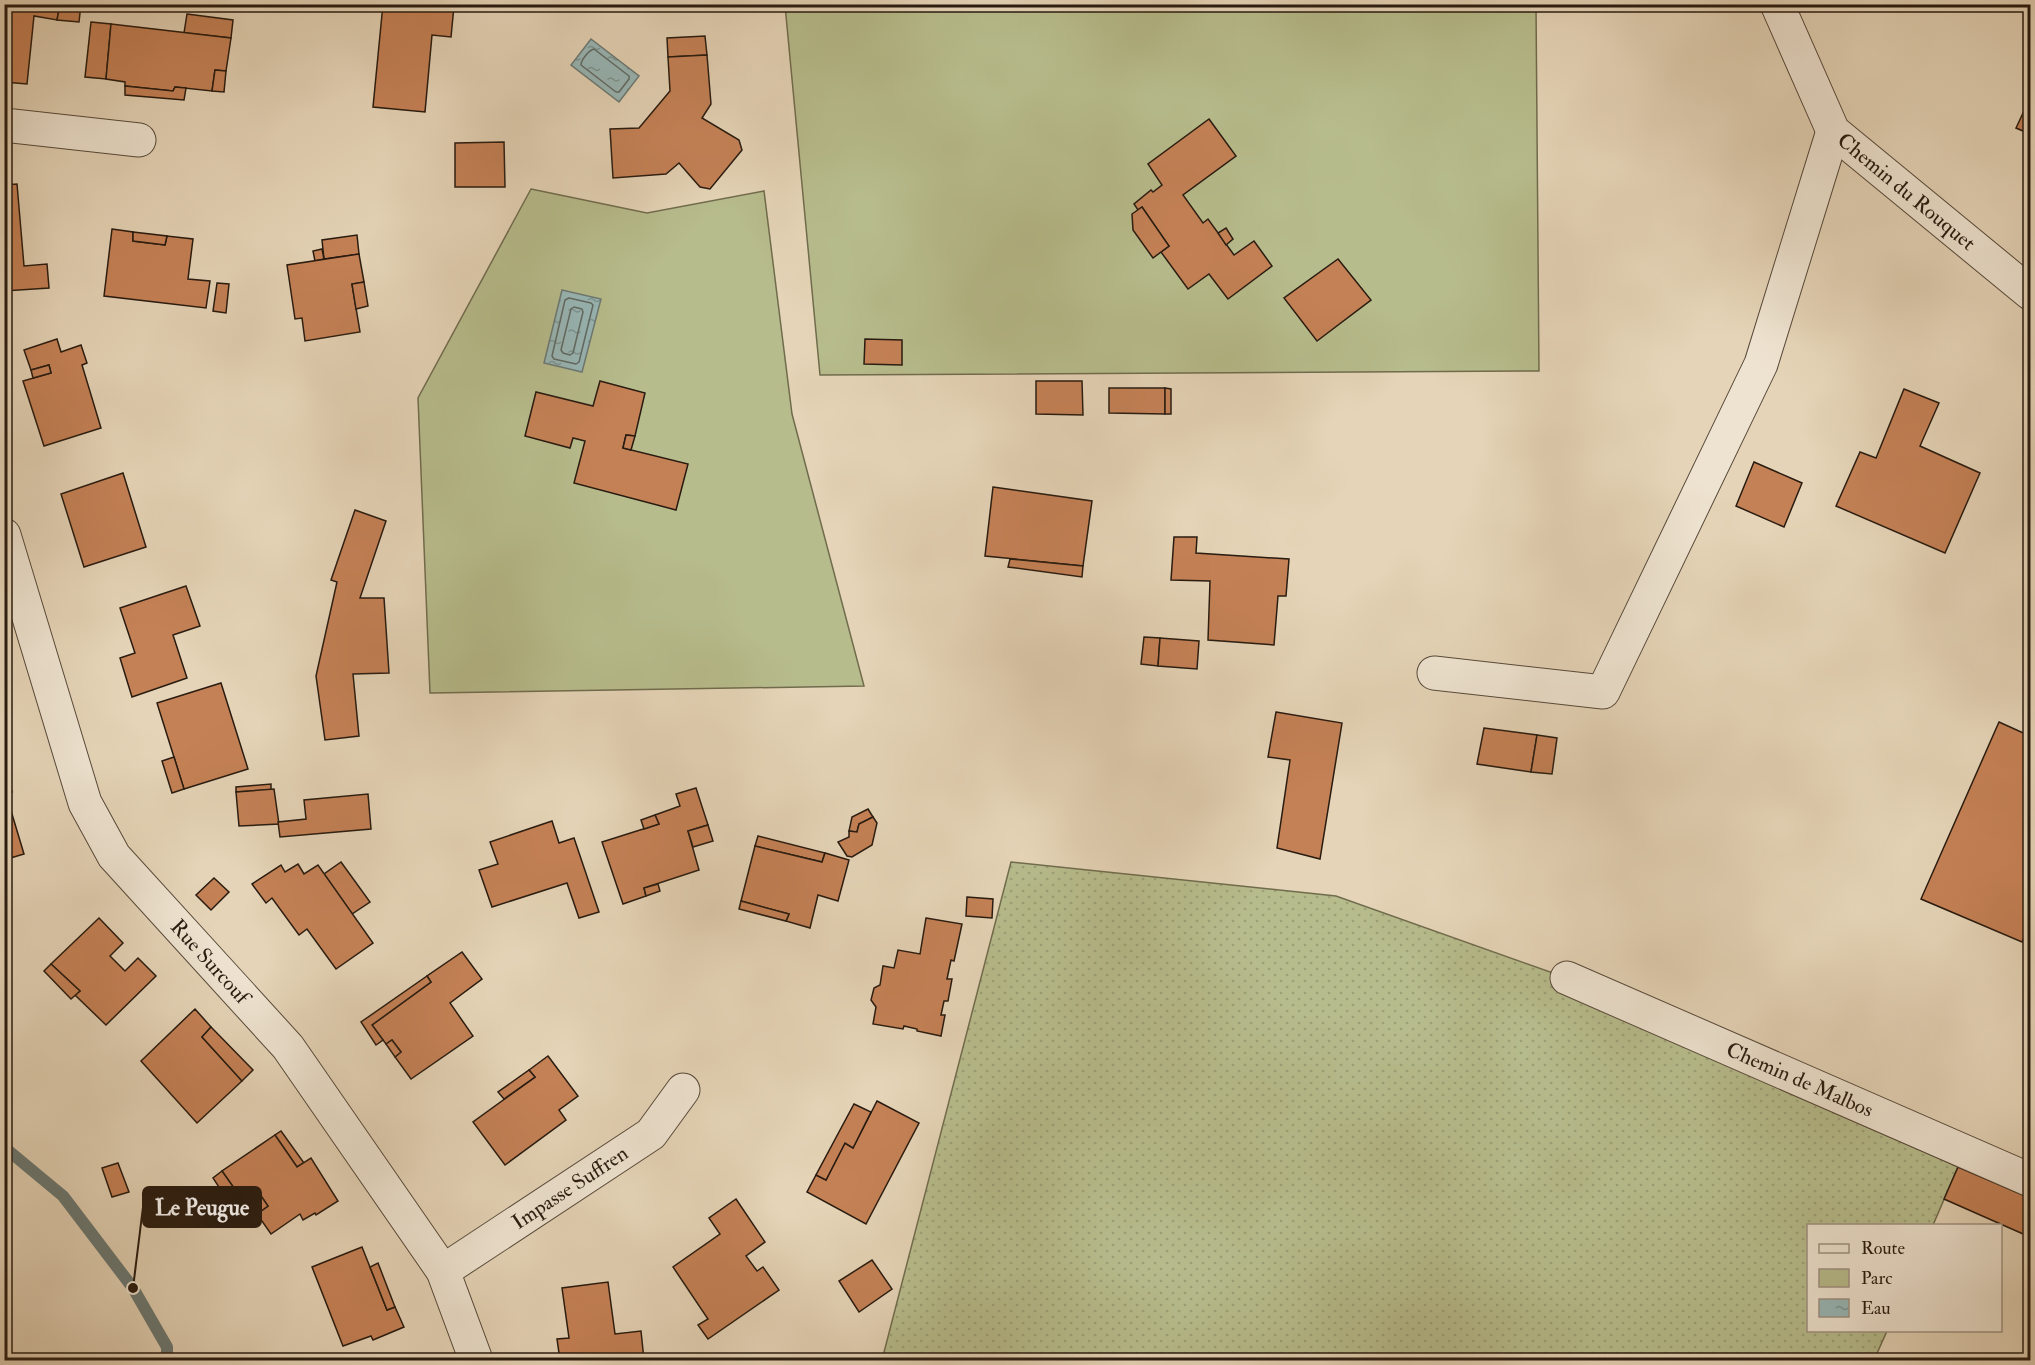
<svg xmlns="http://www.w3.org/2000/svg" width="2035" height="1365" viewBox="0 0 2035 1365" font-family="'IM FELL Double Pica',serif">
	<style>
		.grass { fill: url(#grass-dots); stroke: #706c4e; stroke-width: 1.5 }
		.green { fill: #b7bc8c; stroke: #706c4e; stroke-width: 1.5 }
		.water { fill: url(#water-ripples); stroke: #6b7974; stroke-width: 1.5 }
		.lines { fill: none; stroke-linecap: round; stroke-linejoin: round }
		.shore { stroke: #606964; stroke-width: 1.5 }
		.stream { stroke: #6b7974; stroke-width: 12 }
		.building { fill: #c58156; stroke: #281b10; stroke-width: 1.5 }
		.minor-casing { stroke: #57493a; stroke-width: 35 }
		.minor { stroke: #eee3d0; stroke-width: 33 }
		.labels { text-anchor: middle; stroke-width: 6; stroke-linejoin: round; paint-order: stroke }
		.street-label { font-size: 21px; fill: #281b10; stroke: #eee3d0 }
		.leader { fill: none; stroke: #281b10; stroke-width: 2 }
		.callout-dot { fill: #281b10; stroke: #eee3d0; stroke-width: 2 }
		.callout { fill: #281b10; stroke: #281b10; stroke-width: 2 }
		.callout-label { font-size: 22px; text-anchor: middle; font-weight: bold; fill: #fff }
	</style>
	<defs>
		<pattern id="grass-dots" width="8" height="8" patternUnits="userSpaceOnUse" patternTransform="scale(1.5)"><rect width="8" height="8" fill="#b7bc8c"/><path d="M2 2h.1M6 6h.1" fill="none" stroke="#9da178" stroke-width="1.8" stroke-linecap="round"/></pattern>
		<pattern id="water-ripples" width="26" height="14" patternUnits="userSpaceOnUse" patternTransform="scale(1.5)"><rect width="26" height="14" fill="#98b7b7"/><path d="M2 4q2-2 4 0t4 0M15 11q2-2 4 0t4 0" fill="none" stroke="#7c9493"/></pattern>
	</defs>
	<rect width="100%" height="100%" fill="#e5d4b7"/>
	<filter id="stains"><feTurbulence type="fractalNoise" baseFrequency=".00333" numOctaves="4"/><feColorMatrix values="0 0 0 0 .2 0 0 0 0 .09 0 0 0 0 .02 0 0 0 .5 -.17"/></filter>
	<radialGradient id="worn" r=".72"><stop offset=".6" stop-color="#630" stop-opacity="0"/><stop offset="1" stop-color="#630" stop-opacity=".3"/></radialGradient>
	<path class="grass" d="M1011 862 1336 896 1567 978 1958 1167 1933 1225 1808 1226V1330L1887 1331 1874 1360H882Z"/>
	<g class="green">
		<path d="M785 5H1536L1539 371 820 375Z"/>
		<path d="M531 189 647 213 764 191 792 414 864 686 430 693 418 398Z"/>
	</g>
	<g class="water">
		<path d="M591 39 639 76 619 102 571 65Z"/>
		<path d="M562 290 601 299 582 372 544 363Z"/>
	</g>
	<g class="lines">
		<g class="shore">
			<path d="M594 49 629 76V79L619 92H616L581 65C581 60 589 50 594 49Z"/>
			<path d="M569 298 591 303 593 305 579 362 576 364 554 359 552 356 565 300Z"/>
			<path d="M574 307 582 309 583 312 573 353 570 355 563 353 561 350 571 309Z"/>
		</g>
		<path class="stream" d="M4 1147 63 1196 133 1288 167 1347V1360"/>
	</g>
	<g class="building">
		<path d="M4 4H60L57 20 34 16 27 84 4 82Z"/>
		<path d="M60 4H81L79 22 57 20Z"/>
		<path d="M383 4 454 6 451 37 432 35 425 112 373 107Z"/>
		<path d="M187 14 233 20 231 38 184 33Z"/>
		<path d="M91 22 111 24 106 79 85 77Z"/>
		<path d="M111 24 231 38 226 71 215 70 212 91 175 87 173 91 125 86V82L106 79Z"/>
		<path d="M705 36 707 55 668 57 667 38Z"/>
		<path d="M707 55 711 104 702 118 739 140 742 150 710 189 700 187 679 163 666 174 613 178 610 129 639 128 670 91 668 57Z"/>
		<path d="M215 70 226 71 224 92 212 91Z"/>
		<path d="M125 86 173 91 175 87 186 88 184 100 125 95Z"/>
		<path d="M2030 98V134L2016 128Z"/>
		<path d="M1209 119 1236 156 1183 195 1203 223 1208 219 1234 255 1254 241 1272 266 1228 299 1209 274 1188 289 1161 252 1169 246 1142 207 1138 210 1134 204 1151 190 1153 192 1162 185 1148 164Z"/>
		<path d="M504 142 505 187H455V143Z"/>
		<path d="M17 184 24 266 47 264 49 288 4 291V185Z"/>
		<path d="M1142 207 1169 246 1153 258 1133 230 1132 214Z"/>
		<path d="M1226 228 1233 239 1226 245 1218 233Z"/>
		<path d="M112 229 133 232V241L165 245 167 236 193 239 188 279 210 281 206 308 104 296Z"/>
		<path d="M133 232 167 236 165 245 133 241Z"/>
		<path d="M357 235 359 254 324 259 322 240Z"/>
		<path d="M322 249 324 259 315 261 313 251Z"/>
		<path d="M359 254 364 282 352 284 360 332 305 341 302 318 295 319 287 265Z"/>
		<path d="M1338 259 1371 300 1317 341 1284 298Z"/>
		<path d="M364 282 368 306 356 309 352 284Z"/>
		<path d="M217 283 229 284 226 313 213 311Z"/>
		<path d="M57 339 61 352 81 345 87 363 82 365 101 428 44 446 23 381 51 373 49 365 31 370 24 350Z"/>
		<path d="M865 339 902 340V365L864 364Z"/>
		<path d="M49 365 51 373 33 378 31 370Z"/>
		<path d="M600 381 645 393 635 436 626 435 623 448 688 464 676 510 574 483 585 441 573 438 570 448 525 436 536 392 593 406Z"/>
		<path d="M1036 381H1082L1083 415 1036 414Z"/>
		<path d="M1109 388H1165V414L1109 413Z"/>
		<path d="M1165 388 1171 389V414H1165Z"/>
		<path d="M1904 389 1939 403 1920 446 1980 473 1945 553 1836 506 1860 452 1876 458Z"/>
		<path d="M626 435 635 436 631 450 623 448Z"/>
		<path d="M1754 462 1802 483 1784 527 1736 506Z"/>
		<path d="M123 473 146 547 84 567 61 494Z"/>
		<path d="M993 487 1092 501 1083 566 985 556Z"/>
		<path d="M355 510 386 521 360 598H384L389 673 353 674 359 736 325 740 316 676 337 582 331 580Z"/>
		<path d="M1174 537H1197L1196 553 1289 559 1286 596H1278L1274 645 1208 640 1210 581 1171 580Z"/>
		<path d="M1010 559 1083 566 1082 577 1008 567Z"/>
		<path d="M186 586 200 626 173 635 187 678 132 697 120 658 135 653 120 608Z"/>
		<path d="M1144 637 1160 638 1158 666 1141 664Z"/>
		<path d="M1160 638 1199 641 1197 669 1158 666Z"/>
		<path d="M221 683 248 769 184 789 157 703Z"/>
		<path d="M1276 712 1342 723 1320 859 1277 848 1290 760 1268 757Z"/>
		<path d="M1999 722 2030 736V922L2022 942 1921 899Z"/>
		<path d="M1484 728 1537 735 1531 772 1477 764Z"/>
		<path d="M1537 735 1557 738 1552 774 1531 772Z"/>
		<path d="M174 757 184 789 172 793 162 761Z"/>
		<path d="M5 770 12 792 6 794 24 854 4 860Z"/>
		<path d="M271 784V790L236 792V787Z"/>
		<path d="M696 788 708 825 688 831 699 870 644 888 646 896 623 904 602 842 659 824 655 815 680 806 676 794Z"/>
		<path d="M274 789 279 824 239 826 236 792Z"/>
		<path d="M368 794 371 829 280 837 278 822 306 819 304 800Z"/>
		<path d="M868 809 873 817 859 824 857 832 849 831 852 817Z"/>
		<path d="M655 815 659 824 644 829 641 820Z"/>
		<path d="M873 817 877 823 872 845 852 857 847 856 838 842 849 837V831L857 832 859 824Z"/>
		<path d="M552 821 559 843 574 838 599 912 579 918 567 883 492 907 479 870 498 864 490 842Z"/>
		<path d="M708 825 713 841 693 847 688 831Z"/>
		<path d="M758 836 825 853 822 862 755 846Z"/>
		<path d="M755 846 822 862 825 853 849 860 838 901 818 895 810 928 786 921 789 914 741 901Z"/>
		<path d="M341 862 370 902 352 914 324 874Z"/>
		<path d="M298 864 304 874 318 865 373 943 336 969 307 929 299 935 272 898 266 903 252 884 281 865 285 872Z"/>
		<path d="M214 878 229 892 211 910 196 895Z"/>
		<path d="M658 884 660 891 646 896 644 888Z"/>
		<path d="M967 897 993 899 992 918 966 916Z"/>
		<path d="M741 901 789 914 786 921 739 909Z"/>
		<path d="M99 918 123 943 110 956 125 971 138 958 156 976 106 1025 75 995 80 991 51 964Z"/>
		<path d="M926 918 962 924 954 961 951 960 947 979H952L948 1001H944L941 1015H945L941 1036 917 1031V1029L904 1026 903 1029 873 1024 876 1007 871 1000 874 988 880 985 883 966 894 968 898 950 920 954Z"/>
		<path d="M462 952 482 979 450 1003 473 1036 411 1079 395 1057 401 1052 392 1040 386 1044 372 1025 431 982 427 976Z"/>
		<path d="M51 964 80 991 71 999 44 971Z"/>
		<path d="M427 976 431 982 372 1025 383 1040 376 1045 361 1022Z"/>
		<path d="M195 1009 211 1027 202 1037 242 1081 197 1123 141 1061Z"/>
		<path d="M211 1027 253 1070 242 1081 202 1037Z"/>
		<path d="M392 1040 401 1052 395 1057 386 1044Z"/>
		<path d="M548 1056 578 1096 559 1110 566 1120 505 1165 473 1122 535 1077 529 1070Z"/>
		<path d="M529 1070 535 1077 504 1099 498 1092Z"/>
		<path d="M877 1101 919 1123 866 1224 807 1192 816 1175 826 1180 845 1143 853 1148Z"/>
		<path d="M854 1104 871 1112 853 1148 845 1143 826 1180 816 1175Z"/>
		<path d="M281 1131 304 1163 297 1167 275 1135Z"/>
		<path d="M275 1135 297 1167 311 1158 338 1201 316 1215 315 1213 303 1220 300 1214 271 1234 257 1214 268 1206 257 1190 243 1201 222 1171Z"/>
		<path d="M118 1163 129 1192 112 1197 102 1168Z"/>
		<path d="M1958 1167 2030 1198V1237L1944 1199Z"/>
		<path d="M222 1171 243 1201 257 1190 268 1206 243 1224 213 1178Z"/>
		<path d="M736 1199 765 1242 746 1256 757 1271 763 1267 779 1290 708 1339 698 1325 708 1319 673 1267 720 1234 709 1218Z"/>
		<path d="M362 1247 387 1310 395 1307 404 1327 373 1340 371 1336 343 1346 312 1267Z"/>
		<path d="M872 1260 892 1289 859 1312 839 1281Z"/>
		<path d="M378 1263 395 1307 387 1310 370 1267Z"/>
		<path d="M608 1282 615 1334 641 1331 644 1360H560L557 1339 569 1338 562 1288Z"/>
	</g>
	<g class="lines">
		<g class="minor-casing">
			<g id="minor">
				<path id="s1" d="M1777 4 1833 131 2030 293"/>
				<path d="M4 125 139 140"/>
				<path id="s2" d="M4 535 85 803 114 856 288 1047 443 1271 476 1360"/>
				<path d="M1434 673 1603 692 1761 364 1833 131"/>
				<path id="s3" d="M1567 978 2030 1180"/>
				<path id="s4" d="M443 1271 651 1134 683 1090"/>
			</g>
		</g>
		<use href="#minor" class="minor"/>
	</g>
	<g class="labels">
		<g class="street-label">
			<text dy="7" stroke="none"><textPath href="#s1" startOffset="234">Chemin du Rouquet</textPath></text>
			<text dy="7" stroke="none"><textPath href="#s2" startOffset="483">Rue Surcouf</textPath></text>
			<text dy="7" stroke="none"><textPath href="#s3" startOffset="254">Chemin de Malbos</textPath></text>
			<text dy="7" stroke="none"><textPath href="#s4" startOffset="152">Impasse Suffren</textPath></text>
		</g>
	</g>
	<path class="leader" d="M133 1288L143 1207"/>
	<circle class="callout-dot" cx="133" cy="1288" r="6"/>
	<rect class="callout" x="143" y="1187" width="118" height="40" rx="6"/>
	<g class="callout-label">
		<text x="202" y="1215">Le Peugue</text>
	</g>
	<rect width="2035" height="1365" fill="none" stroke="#e5d4b7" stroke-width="24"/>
	<rect x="6" y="6" width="2023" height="1353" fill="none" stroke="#281b10" stroke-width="3"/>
	<rect x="12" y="12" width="2011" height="1341" fill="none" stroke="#281b10" stroke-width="1.5"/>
	<rect x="1807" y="1224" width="195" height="108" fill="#eee3d0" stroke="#9f9383" stroke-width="1.5"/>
	<rect x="1819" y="1244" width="30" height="9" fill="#eee3d0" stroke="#9f9383" stroke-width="1.5"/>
	<text x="1861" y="1254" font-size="18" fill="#281b10">Route</text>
	<rect x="1819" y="1269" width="30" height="18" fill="#b7bc8c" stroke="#9f9383" stroke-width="1.5"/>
	<text x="1861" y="1284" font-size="18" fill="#281b10">Parc</text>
	<rect x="1819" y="1299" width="30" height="18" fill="url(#water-ripples)" stroke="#9f9383" stroke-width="1.5"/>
	<text x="1861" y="1314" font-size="18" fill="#281b10">Eau</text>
	<rect width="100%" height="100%" filter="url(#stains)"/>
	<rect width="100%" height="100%" fill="url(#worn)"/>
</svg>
